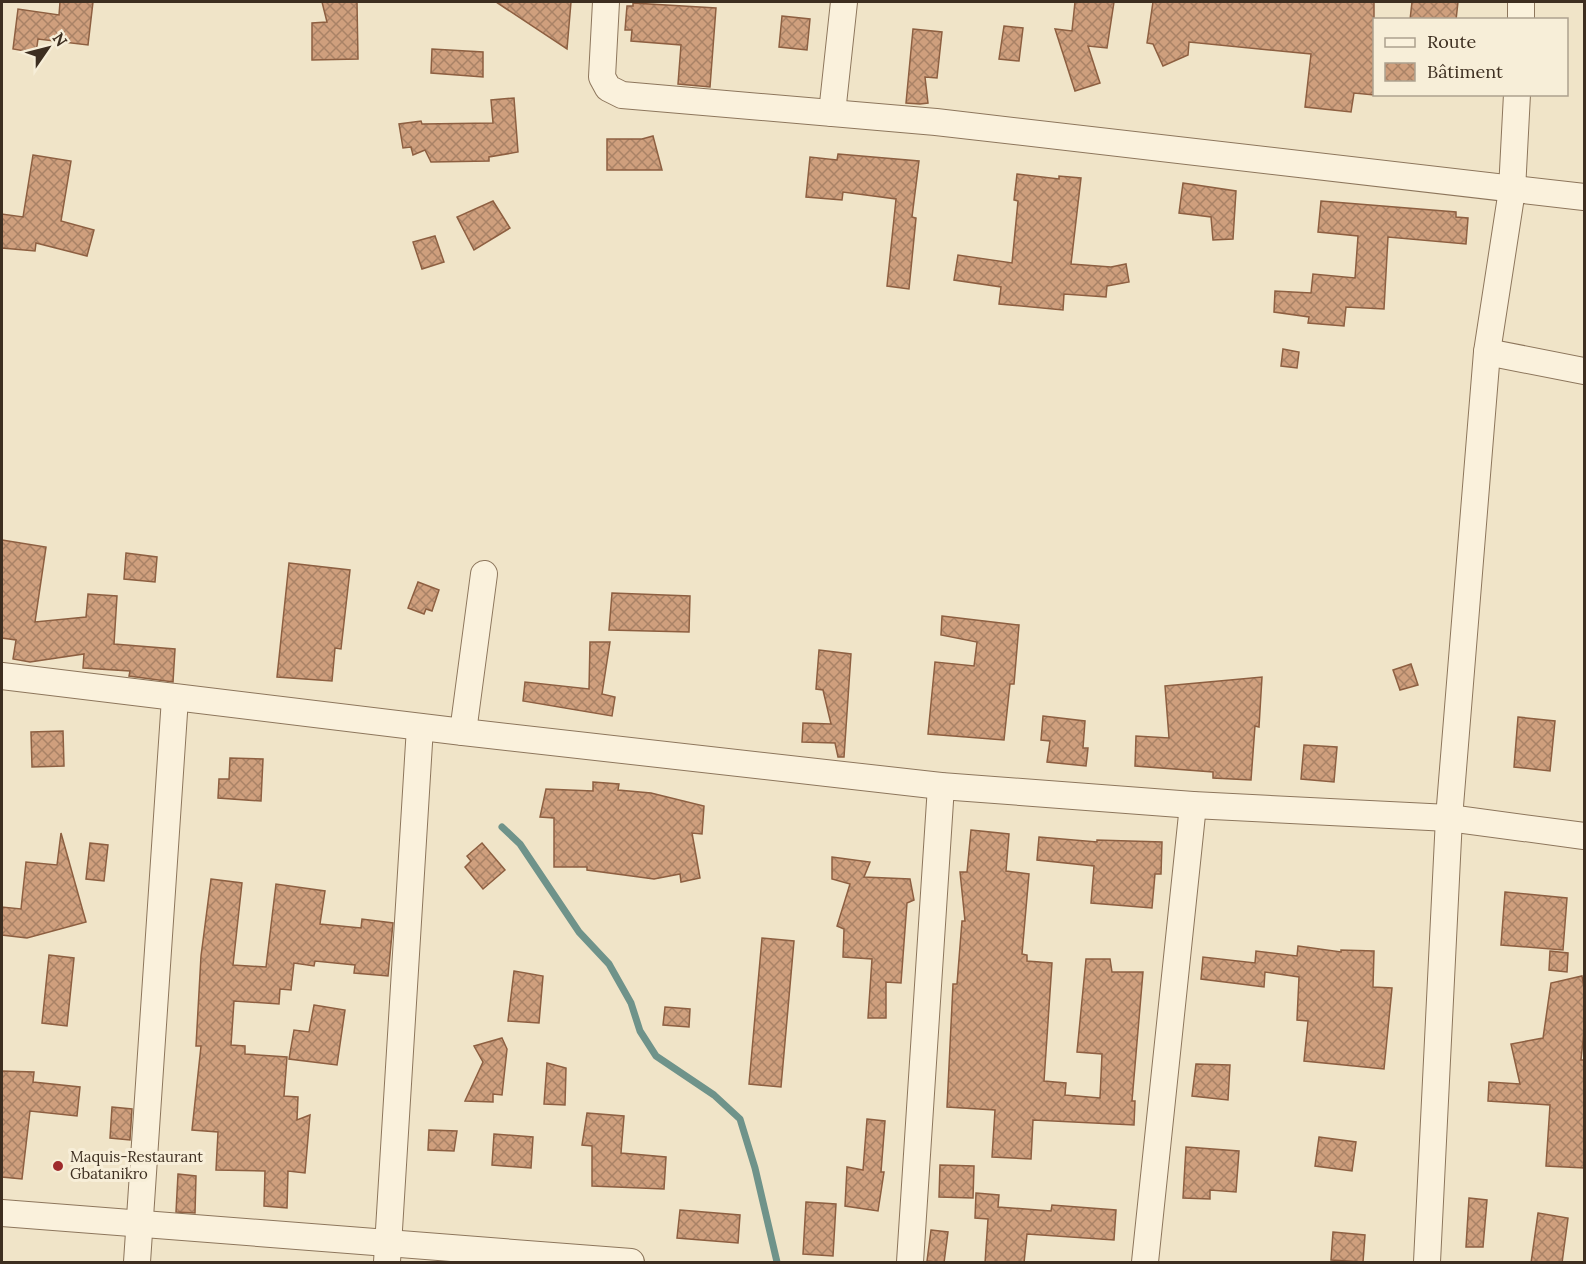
<svg xmlns="http://www.w3.org/2000/svg" width="1586" height="1264" viewBox="0 0 1586 1264" font-family="Lora,serif">
	<style>
		.lines { fill: none; stroke-linecap: round; stroke-linejoin: round }
		.stream { stroke: #6f938a; stroke-width: 7 }
		.building { fill: url(#building-cross-hatch); stroke: #8d5f41; stroke-width: 1.5 }
		.minor-casing { stroke: #8d765c; stroke-width: 28 }
		.minor { stroke: #faf1dc; stroke-width: 26 }
		.poi-dot { fill: #9e2a2b; stroke: #f7eed8; stroke-width: 2 }
		.labels { text-anchor: middle; stroke-width: 6; stroke-linejoin: round; paint-order: stroke }
		.poi-label { font-size: 15px; fill: #3d2e20; stroke: #f7eed8; text-anchor: start }
	</style>
	<defs>
		<pattern id="building-cross-hatch" width="8" height="8" patternUnits="userSpaceOnUse" patternTransform="scale(1.5)"><rect width="8" height="8" fill="#cf9f7d"/><path d="M0 0l8 8M0 8l8-8" fill="none" stroke="#a98266"/></pattern>
	</defs>
	<rect width="100%" height="100%" fill="#f0e4c8"/>
	<g class="lines">
		<path class="stream" d="M502 827 520 844 579 932 609 964 631 1003 640 1031 656 1056 714 1095 740 1119 755 1168 777 1262"/>
	</g>
	<g class="building">
		<path d="M60 2H93L88 45 38 39 36 53 13 49 18 9 59 15Z"/>
		<path d="M322 2H357L358 59 312 60V23L327 22Z"/>
		<path d="M496 2H571L567 49Z"/>
		<path d="M1075 2H1114L1107 48 1088 46 1100 83 1075 91 1055 29 1072 31Z"/>
		<path d="M1153 2H1374V95L1354 93 1351 112 1305 107 1311 54 1189 42 1188 55 1163 66 1153 44 1147 43Z"/>
		<path d="M1412 2H1458L1456 20H1410Z"/>
		<path d="M633 3 716 8 710 87 678 84 681 45 631 41 632 30H625L627 6H633Z"/>
		<path d="M782 16 810 19 807 50 779 47Z"/>
		<path d="M1004 26 1023 28 1019 61 999 59Z"/>
		<path d="M913 29 942 32 937 78 925 77 928 103 920 104 906 103Z"/>
		<path d="M432 49 483 52V77L431 73Z"/>
		<path d="M514 98 518 152 489 157V161L431 162 425 150 413 155 411 147 403 148 399 124 421 121 422 124 493 123 491 100Z"/>
		<path d="M653 136 662 170H607V139H642Z"/>
		<path d="M838 154 919 161 912 217 916 218 909 289 887 286 896 199 843 192 842 200 806 197 810 157 837 160Z"/>
		<path d="M33 155 71 161 61 221 94 230 87 256 36 243 35 251 2 248V214L23 217Z"/>
		<path d="M1017 174 1059 179V176L1081 178 1071 264 1111 267 1126 264 1129 282 1107 286 1106 297 1064 294 1063 310 999 304 1001 287 954 280 958 255 1012 263 1018 201 1014 200Z"/>
		<path d="M1183 183 1236 191 1233 239 1213 240 1211 217 1179 213Z"/>
		<path d="M493 201 510 228 474 250 457 217Z"/>
		<path d="M1321 201 1456 212V217L1468 218 1466 244 1388 237 1384 309 1346 307 1344 326 1308 323 1309 317 1274 312 1275 291 1311 293 1313 274 1355 278 1358 236 1318 232Z"/>
		<path d="M435 236 444 262 422 269 413 242Z"/>
		<path d="M1283 349 1299 352 1297 368 1281 366Z"/>
		<path d="M2 540 46 547 35 622 86 617 88 594 117 596 114 644 175 649 173 682 129 676 130 671 83 668 84 654 30 662 13 659 16 640 2 638Z"/>
		<path d="M126 553 157 557 155 582 124 579Z"/>
		<path d="M289 563 350 570 341 649 335 648 332 681 277 677Z"/>
		<path d="M418 582 439 590 432 611 426 609 424 614 408 608Z"/>
		<path d="M612 593 690 596 689 632 609 630Z"/>
		<path d="M942 616 1019 625 1014 684H1010L1004 740 928 734 935 662 974 666 977 642 941 635Z"/>
		<path d="M590 642H610L602 694 615 697 612 716 523 701 525 682 589 689Z"/>
		<path d="M819 650 851 654 844 757H838L835 743 802 742 803 723 831 724 823 690 816 689Z"/>
		<path d="M1411 664 1418 685 1400 690 1393 670Z"/>
		<path d="M1262 677 1259 727 1255 726 1251 780 1213 778V772L1135 766 1136 736 1169 738 1165 686Z"/>
		<path d="M1043 716 1085 721 1083 748H1088L1086 766 1047 762 1050 741 1041 740Z"/>
		<path d="M1518 717 1555 721 1550 771 1514 767Z"/>
		<path d="M63 731 64 766 32 767 31 732Z"/>
		<path d="M1304 745 1337 747 1334 782 1301 779Z"/>
		<path d="M230 758 263 759 261 801 218 798 219 779H229Z"/>
		<path d="M593 782 619 784 618 790 651 793 704 806 702 834 692 833 700 878 681 882 680 874 654 879 587 870V867H554V818L540 817 546 789 593 791Z"/>
		<path d="M971 830 1009 834 1006 871 1029 874 1022 954 1027 955V961L1052 963 1044 1081 1066 1083 1065 1095 1100 1098 1102 1054 1077 1052 1086 959H1110L1112 972H1143L1132 1101H1135L1134 1125 1033 1120 1031 1159 992 1157 995 1110 947 1107 953 984H957L962 921H965L960 872H967Z"/>
		<path d="M61 833 86 922 27 938 2 935V907L21 909 26 862 57 865Z"/>
		<path d="M1039 837 1097 842V840L1162 842 1161 874H1155L1152 908 1091 903 1094 866 1037 860Z"/>
		<path d="M90 843 108 845 104 881 86 879Z"/>
		<path d="M482 843 505 870 483 889 465 867 471 861 467 856Z"/>
		<path d="M832 857 870 862 864 877 910 879 914 900 907 903 901 983 886 982V1018H868L872 959 843 957 844 929 837 926 850 884 832 879Z"/>
		<path d="M211 879 242 883 233 965 266 967 276 884 325 891 320 924 361 928 362 919 393 923 388 976 354 973 355 965 315 961 314 966 294 963 291 990 280 989 279 1004 234 1001 231 1045 245 1046V1054L287 1057 284 1096 298 1097 297 1120 310 1115 305 1173 288 1171 287 1208 264 1206 265 1171 216 1170 218 1132 192 1130 201 1046H196L201 956Z"/>
		<path d="M1505 892 1567 898 1563 950 1501 945Z"/>
		<path d="M762 938 794 941 781 1087 749 1084Z"/>
		<path d="M1298 946 1341 952V950L1374 951 1373 987 1392 988 1384 1069 1304 1061 1308 1021 1297 1020 1299 977 1265 972 1264 987 1201 979 1203 957 1255 963 1256 951 1297 956Z"/>
		<path d="M1550 951 1568 953 1567 972 1549 970Z"/>
		<path d="M49 955 74 958 67 1026 42 1023Z"/>
		<path d="M514 971 543 976 539 1023 508 1021Z"/>
		<path d="M1582 976 1584 988V1031L1581 1060H1584V1168L1546 1166 1550 1105 1488 1101 1489 1082 1520 1084 1511 1044 1543 1038 1551 983Z"/>
		<path d="M314 1005 345 1010 337 1065 289 1059 294 1030 309 1032Z"/>
		<path d="M665 1007 690 1009 689 1027 663 1025Z"/>
		<path d="M502 1038 507 1049 502 1095 493 1094V1102L465 1101 483 1062 474 1046Z"/>
		<path d="M547 1063 566 1068 565 1105 544 1104Z"/>
		<path d="M1196 1064 1230 1065 1228 1100 1192 1096Z"/>
		<path d="M2 1071 34 1072 33 1082 80 1087 77 1116 30 1111 22 1179 2 1177Z"/>
		<path d="M112 1107 132 1109 130 1140 110 1138Z"/>
		<path d="M587 1113 624 1116 621 1153 666 1157 664 1189 592 1186V1146L582 1145Z"/>
		<path d="M867 1119 885 1121 881 1172H884L878 1211 845 1206 847 1167 863 1170Z"/>
		<path d="M429 1130 457 1131 454 1151 428 1150Z"/>
		<path d="M494 1134 533 1137 531 1168 492 1165Z"/>
		<path d="M1319 1137 1356 1142 1352 1171 1315 1166Z"/>
		<path d="M1186 1147 1239 1151 1236 1192 1210 1190V1199L1183 1198Z"/>
		<path d="M940 1165 974 1166 973 1198 939 1197Z"/>
		<path d="M178 1174 196 1176 195 1213 176 1212Z"/>
		<path d="M976 1193 999 1195 998 1207 1051 1211 1052 1205 1116 1210 1114 1240 1027 1234 1024 1263H985L988 1219 975 1218Z"/>
		<path d="M1469 1198 1487 1200 1483 1247H1466Z"/>
		<path d="M806 1202 836 1204 833 1256 803 1254Z"/>
		<path d="M680 1210 740 1215 738 1243 677 1238Z"/>
		<path d="M1538 1213 1568 1218 1562 1263H1531Z"/>
		<path d="M931 1230 948 1232 944 1263 927 1261Z"/>
		<path d="M1333 1232 1365 1235 1363 1262 1331 1260Z"/>
	</g>
	<g class="lines">
		<g class="minor-casing">
			<g id="minor">
				<path d="M606 2 602 77 608 88 622 95 936 122 1584 197"/>
				<path d="M1521 20V2"/>
				<path d="M832 113 844 2"/>
				<path d="M1487 352 1584 371"/>
				<path d="M2 676 463 732 941 786 1193 805 1449 818 1584 836"/>
				<path d="M463 732 484 574"/>
				<path d="M2 1213 631 1262"/>
				<path d="M137 1262 175 698"/>
				<path d="M387 1262 420 727"/>
				<path d="M910 1262 941 786"/>
				<path d="M1145 1262 1193 805"/>
				<path d="M1427 1262 1449 818 1487 352 1512 190 1517 94"/>
			</g>
		</g>
		<use href="#minor" class="minor"/>
	</g>
	<circle class="poi-dot" cx="58" cy="1166" r="6"/>
	<g class="labels">
		<g class="poi-label">
			<text x="70" y="1162">Maquis-Restaurant<tspan x="70" dy="17">Gbatanikro</tspan></text>
		</g>
	</g>
	<rect width="1586" height="1264" fill="none" stroke="#3d2e20" stroke-width="6"/>
	<rect x="1373" y="18" width="195" height="78" fill="#f7eed8" stroke="#ada18e" stroke-width="1.5"/>
	<rect x="1385" y="38" width="30" height="9" fill="#faf1dc" stroke="#ada18e" stroke-width="1.5"/>
	<text x="1427" y="48" font-size="18" fill="#3d2e20">Route</text>
	<rect x="1385" y="63" width="30" height="18" fill="url(#building-cross-hatch)" stroke="#ada18e" stroke-width="1.5"/>
	<text x="1427" y="78" font-size="18" fill="#3d2e20">Bâtiment</text>
	<g transform="translate(48 48) rotate(55)" stroke="#f7eed8" stroke-width="4.5" paint-order="stroke">
	<path d="M0-4.5L10 22L0 15L-10 22Z" fill="#3d2e20"/>
	<text y="-9" font-size="16" font-weight="bold" text-anchor="middle" fill="#3d2e20">N</text>
	</g>
</svg>
